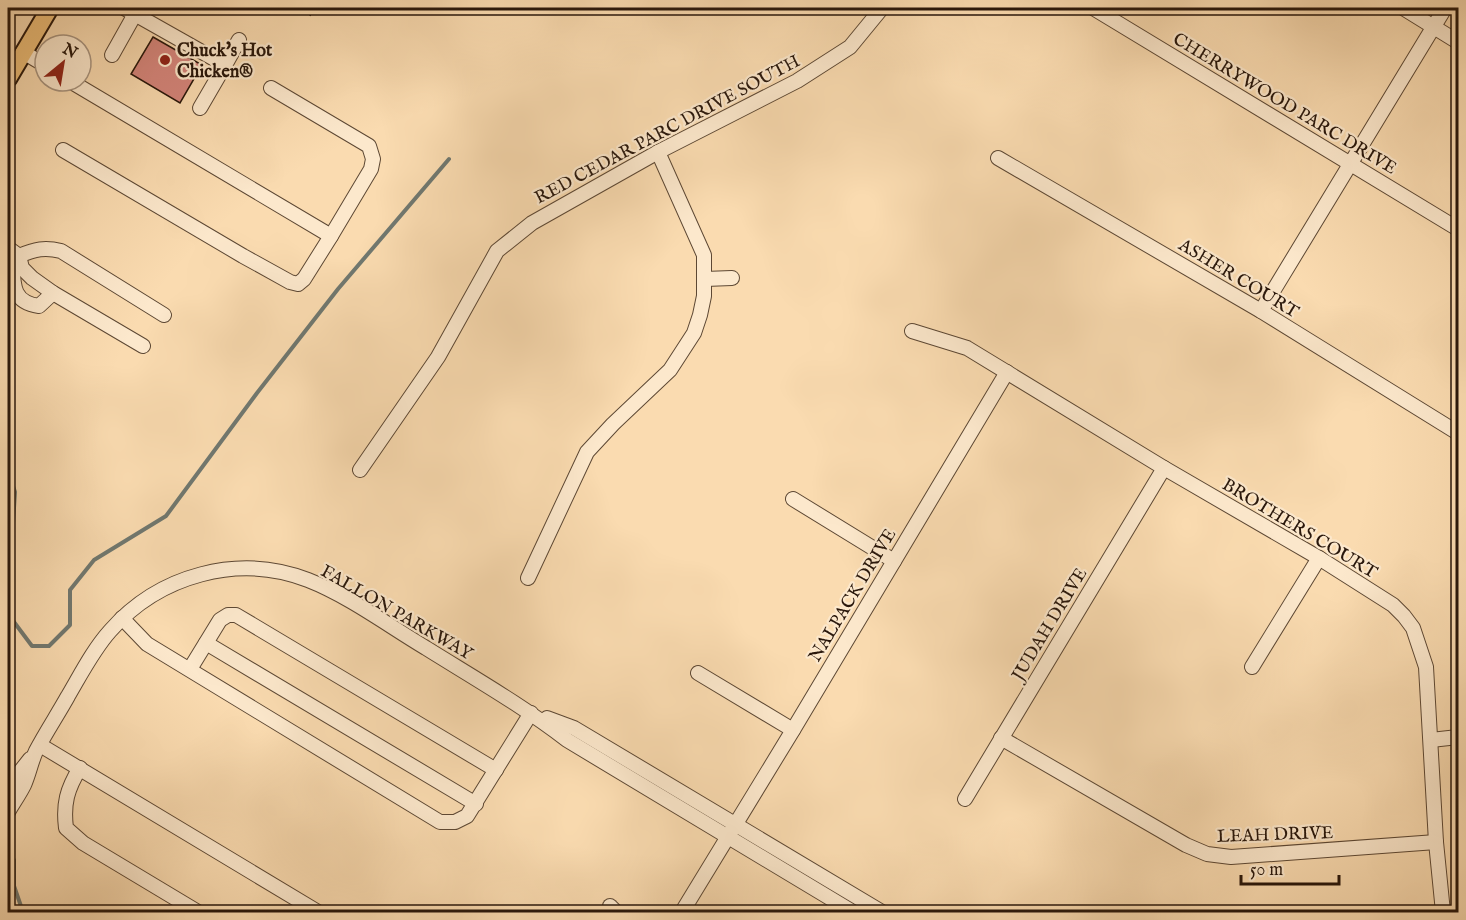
<svg xmlns="http://www.w3.org/2000/svg" width="1466" height="920" viewBox="0 0 1466 920" font-family="'IM FELL English',serif">
	<style>
		.lines { fill: none; stroke-linecap: round; stroke-linejoin: round }
		.stream { stroke: #707870; stroke-width: 4 }
		.building { fill: #d4857b; stroke: #29170b; stroke-width: 1.5 }
		.minor-casing { stroke: #5d4834; stroke-width: 16 }
		.major-casing { stroke: #29170b; stroke-width: 20 }
		.path { stroke: #29170b; stroke-width: 2; stroke-dasharray: 1.5 3; stroke-linecap: butt }
		.minor { stroke: #fce8cc; stroke-width: 14 }
		.major { stroke: #edbe78; stroke-width: 16 }
		.poi-dot { fill: #8f2418; stroke: #fce8cc; stroke-width: 2 }
		.labels { text-anchor: middle; stroke-width: 4.5; stroke-linejoin: round; paint-order: stroke }
		.poi-label { font-size: 18px; font-weight: bold; fill: #29170b; stroke: #fce8cc; text-anchor: start }
		.street-label { font-size: 18px; fill: #29170b; stroke: #fce8cc }
	</style>
	<rect width="100%" height="100%" fill="#fadbb0"/>
	<filter id="stains"><feTurbulence type="fractalNoise" baseFrequency=".00333" numOctaves="4"/><feColorMatrix values="0 0 0 0 .2 0 0 0 0 .09 0 0 0 0 .02 0 0 0 .5 -.17"/></filter>
	<radialGradient id="worn" r=".72"><stop offset=".6" stop-color="#630" stop-opacity="0"/><stop offset="1" stop-color="#630" stop-opacity=".3"/></radialGradient>
	<g class="lines">
		<g class="stream">
			<path d="M8 472 15 492 12 539 8 547"/>
			<path d="M8 614 32 646H49L70 625V590L94 560 166 516 257 393 338 289 449 159"/>
			<path d="M14 860V886L23 912"/>
		</g>
	</g>
	<path class="building" d="M153 37 202 65 180 103 131 74Z"/>
	<g class="lines">
		<g class="minor-casing">
			<g id="minor">
				<path d="M124 8 225 65 239 40"/>
				<path d="M1093 8 1458 229"/>
				<path d="M1403 8 1458 42"/>
				<path d="M23 52 45 65"/>
				<path d="M112 55 135 14"/>
				<path d="M70 81 331 236 371 169 373 159 369 146 271 88"/>
				<path d="M200 108 225 65"/>
				<path d="M63 150 243 256 290 282 298 284 304 279 331 236"/>
				<path d="M998 158 1261 311 1458 433"/>
				<path d="M8 248 19 256C35 249 45 247 61 251L164 315"/>
				<path d="M12 256C14 280 9 302 39 306L53 293"/>
				<path d="M19 256 22 268 32 278 53 293 143 346"/>
				<path d="M705 279 732 278"/>
				<path d="M1261 311 1445 8"/>
				<path d="M912 331 967 348 1164 468 1319 558 1393 605 1404 616 1413 628 1426 667 1436 842 1443 912"/>
				<path d="M360 470 438 357 497 251 532 223 658 152 797 81 850 47 882 8"/>
				<path d="M793 499 894 561"/>
				<path d="M528 578 587 452 613 424 670 370 694 333 700 315 704 296V255L658 152"/>
				<path d="M122 618 147 644 440 822H455L467 816 531 713"/>
				<path d="M206 643 476 804"/>
				<path d="M1252 667 1319 558"/>
				<path d="M190 669 220 620 228 615H236L496 770"/>
				<path d="M698 673 793 730"/>
				<path d="M547 718 574 728 882 912"/>
				<path d="M1001 738 1186 845 1207 854 1231 857 1436 842"/>
				<path d="M1431 740 1458 737"/>
				<path d="M40 745 318 912"/>
				<path d="M80 768C67 789 63 804 66 828L83 843 198 912"/>
				<path d="M8 787 30 759"/>
				<path d="M965 799 1164 468"/>
				<path d="M8 812C13 803 19 795 24 785 29 774 31 762 36 751 46 732 58 714 68 696 81 674 93 650 110 631 159 575 238 553 308 580 349 596 389 626 426 648 474 678 523 706 567 740L853 912"/>
				<path d="M610 906 616 912"/>
				<path d="M682 912 793 730 1007 372"/>
			</g>
		</g>
		<g class="major-casing">
			<path id="major" d="M8 79 50 8"/>
		</g>
		<g class="path">
			<path d="M298 8 312 16"/>
			<path d="M8 18 13 8"/>
		</g>
		<use href="#minor" class="minor"/>
		<use href="#major" class="major"/>
	</g>
	<circle class="poi-dot" cx="165" cy="60" r="6"/>
	<g class="labels">
		<g class="poi-label">
			<text x="177" y="56">Chuck's Hot<tspan x="177" dy="21">Chicken®</tspan></text>
		</g>
		<g class="street-label">
			<text transform="translate(1285 103) rotate(31)" y="6">CHERRYWOOD PARC DRIVE</text>
			<text transform="translate(667 129) rotate(-28)" y="6">RED CEDAR PARC DRIVE SOUTH</text>
			<text transform="translate(1239 278) rotate(31)" y="6">ASHER COURT</text>
			<text transform="translate(1300 528) rotate(31)" y="6">BROTHERS COURT</text>
			<text transform="translate(852 595) rotate(-59)" y="6">NALPACK DRIVE</text>
			<text transform="translate(397 612) rotate(30)" y="6">FALLON PARKWAY</text>
			<text transform="translate(1049 624) rotate(-59)" y="6">JUDAH DRIVE</text>
			<text transform="translate(1275 834) rotate(-2)" y="6">LEAH DRIVE</text>
		</g>
	</g>
	<rect width="1466" height="920" fill="none" stroke="#fadbb0" stroke-width="30"/>
	<rect x="9" y="9" width="1448" height="902" fill="none" stroke="#29170b" stroke-width="3"/>
	<rect x="15" y="15" width="1436" height="890" fill="none" stroke="#29170b" stroke-width="1.5"/>
	<g transform="translate(63 63) rotate(30)"><circle r="28" fill="#fce8cc" stroke="#a8947f" stroke-width="1.5"/>
	<path d="M0-4.5L10 22L0 15L-10 22Z" fill="#8f2418"/>
	<text y="-9" font-size="16" font-weight="bold" text-anchor="middle" fill="#29170b">N</text>
	</g>
	<path d="M1241 875v9h98v-9" fill="none" stroke="#29170b" stroke-width="3"/>
	<text x="1250" y="875" font-size="18" fill="#29170b" stroke="#fce8cc" stroke-width="4.5" paint-order="stroke">50 m</text>
	<rect width="100%" height="100%" filter="url(#stains)"/>
	<rect width="100%" height="100%" fill="url(#worn)"/>
</svg>
